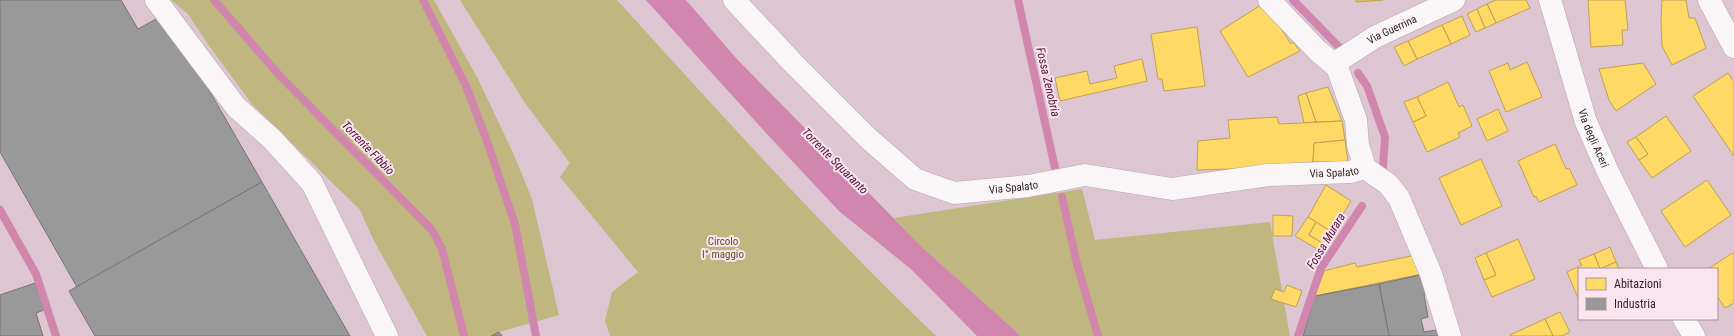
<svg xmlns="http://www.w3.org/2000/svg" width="1734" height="336" viewBox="0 0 1734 336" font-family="'Roboto Condensed',sans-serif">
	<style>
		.green { fill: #c0b680 }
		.water { fill: #d086ad }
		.homes { fill: #ffd966; stroke: #c0a153 }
		.industry { fill: #999; stroke: #797476 }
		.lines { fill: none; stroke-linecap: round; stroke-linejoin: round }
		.stream { stroke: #d086ad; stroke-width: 8 }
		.minor-casing { stroke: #b7a5ae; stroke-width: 23 }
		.minor { stroke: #faf6f8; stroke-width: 22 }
		.labels { text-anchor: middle; stroke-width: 4; stroke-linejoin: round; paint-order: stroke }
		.street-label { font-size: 11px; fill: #2e1f26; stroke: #fae4ee }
		.park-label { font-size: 11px; fill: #555528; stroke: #fae4ee }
		.water-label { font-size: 12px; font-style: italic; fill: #4f1336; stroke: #fae4ee }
	</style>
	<rect width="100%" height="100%" fill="#ddc6d1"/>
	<g class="green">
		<path d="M171 0H434L478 79 514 155 532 199 559 315 499 332 491 336H427L373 239 360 210 251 103 207 43 188 14Z"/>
		<path d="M460 0H617C721 114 824 229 936 336H610L605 321 612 292 638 272 560 177 570 163 525 103Z"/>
		<path d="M1082 189 1095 240 1270 222 1290 336H1021L923 248 894 218Z"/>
	</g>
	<path class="water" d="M646 0H686L735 57 923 248 1021 336H977L912 270 839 211 766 133Z"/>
	<g class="homes">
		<path d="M1356 0H1383L1356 2Z"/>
		<path d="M1496 0H1526L1530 8 1496 23 1487 4Z"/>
		<path d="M1588 0H1625L1628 30H1622L1623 45 1591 47Z"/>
		<path d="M1662 0H1686L1689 18H1695L1706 48 1672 65 1662 46 1661 22Z"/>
		<path d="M1264 3 1291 44 1293 42 1300 51 1248 77 1220 31Z"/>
		<path d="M1487 4 1496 23 1485 28 1477 9Z"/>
		<path d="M1477 9 1485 28 1476 32 1467 14Z"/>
		<path d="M1462 16 1470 35 1451 44 1442 25Z"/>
		<path d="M1442 25 1451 44 1417 59 1408 41Z"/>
		<path d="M1197 27 1205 86 1164 91 1162 79H1158L1151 34Z"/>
		<path d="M1408 41 1417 59 1404 66 1394 47Z"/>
		<path d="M1142 59 1147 81 1060 101 1055 78 1087 71 1090 84 1117 78 1114 66Z"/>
		<path d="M1527 62 1542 97 1506 112 1489 71 1508 63 1510 70Z"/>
		<path d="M1643 63 1656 84 1616 111 1609 100 1599 69Z"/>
		<path d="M1728 73 1734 82V156L1693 96Z"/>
		<path d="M1448 82 1459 107 1463 105 1472 126 1458 133 1460 137 1427 152 1413 122 1426 116 1417 97Z"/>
		<path d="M1328 87 1342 121 1316 122 1306 93Z"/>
		<path d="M1306 93 1316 122 1304 123 1298 96Z"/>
		<path d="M1417 97 1426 116 1413 122 1404 102Z"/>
		<path d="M1498 109 1508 131 1487 141 1477 119Z"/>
		<path d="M1666 116 1691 151 1652 178 1639 160 1648 154 1636 137Z"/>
		<path d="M1277 117 1279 124 1342 121 1345 140 1314 143 1313 162 1260 168 1197 170 1198 141 1230 138 1228 120Z"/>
		<path d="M1636 137 1648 154 1639 160 1627 142Z"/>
		<path d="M1345 140 1348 162H1313L1314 143Z"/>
		<path d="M1555 144 1566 169 1569 168 1577 185 1539 202 1536 196 1534 197 1518 161Z"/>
		<path d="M1481 159 1502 206 1461 225 1439 178Z"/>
		<path d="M1707 180 1731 215 1685 247 1661 211Z"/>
		<path d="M1326 185 1351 201 1332 232 1308 217Z"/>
		<path d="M1273 215 1293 216 1292 236H1273Z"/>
		<path d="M1308 217 1316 222 1309 235 1324 244 1319 250 1295 236Z"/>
		<path d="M1316 222 1332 232 1324 244 1309 235Z"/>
		<path d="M1518 239 1535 279 1492 297 1484 280 1496 275 1486 253Z"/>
		<path d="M1610 247 1616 262 1600 269 1594 254Z"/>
		<path d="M1734 252V303L1725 308 1717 296V269H1708Z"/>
		<path d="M1486 253 1496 275 1484 280 1475 258Z"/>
		<path d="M1594 254 1600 269 1616 262 1619 269H1579V300L1567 272 1582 265 1579 260Z"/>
		<path d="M1416 255 1422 274 1315 296 1324 271 1355 263 1357 267Z"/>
		<path d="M1287 285 1302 291 1296 307 1271 299 1275 289 1284 292Z"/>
		<path d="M1560 312 1570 332 1561 336H1553L1545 319Z"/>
		<path d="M1545 319 1553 336H1511L1510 335Z"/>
	</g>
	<g class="industry">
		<path d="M0 0H121L138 29 165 14 262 182 77 287 0 152Z"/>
		<path d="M262 182 350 336H95L69 291Z"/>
		<path d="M1424 274 1430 293 1424 295 1428 317 1421 319 1424 332 1443 329 1444 336H1389L1379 284Z"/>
		<path d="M35 283 44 310 36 313 43 336H0V295Z"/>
		<path d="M1379 284 1389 336H1303L1315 296Z"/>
		<path d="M499 332 502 336H491Z"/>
	</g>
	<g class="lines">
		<g class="stream">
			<path d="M214 0 279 75 432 230 442 249 464 336"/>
			<path d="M423 0 466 86 488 144 515 224 536 336"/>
			<path d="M1018 0 1055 168"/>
			<path d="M1293 0 1346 54"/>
			<path d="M1358 73 1367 86 1385 137 1383 167"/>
			<path d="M1062 197 1077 264 1098 336"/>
			<path d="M0 210 36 274 56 336"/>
			<path d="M1298 336 1321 268 1362 206"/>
		</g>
		<g class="minor-casing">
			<g id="minor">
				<path d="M156 0 236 107 272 139 312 183 387 336"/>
				<path id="s1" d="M734 0 792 62 869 139 915 179 954 193 1028 186 1085 175 1172 189 1268 175 1350 172 1365 168"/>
				<path d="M1269 0 1318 51 1337 67 1356 120 1358 145 1365 168 1388 184 1399 198 1431 274 1450 336"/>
				<path id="s2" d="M1550 0 1586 122 1608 172 1657 269"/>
				<path d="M1709 0 1734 47"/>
				<path id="s3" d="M1337 67 1341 59 1375 37 1454 0"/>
				<path d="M1684 319 1694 336"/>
			</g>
		</g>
		<use href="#minor" class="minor"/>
	</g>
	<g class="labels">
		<g class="street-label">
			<text dy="4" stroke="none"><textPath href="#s3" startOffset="68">Via Guerrina</textPath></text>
			<text dy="4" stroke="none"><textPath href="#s2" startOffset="145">Via degli Aceri</textPath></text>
			<text dy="4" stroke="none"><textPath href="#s1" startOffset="680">Via Spalato</textPath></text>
			<text dy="4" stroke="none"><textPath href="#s1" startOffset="356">Via Spalato</textPath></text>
		</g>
		<g class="park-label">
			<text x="723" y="245">Circolo<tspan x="723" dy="13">I° maggio</tspan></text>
		</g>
		<g class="water-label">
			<text transform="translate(1048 82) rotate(77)" y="4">Fossa Zenobria</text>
			<text transform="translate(368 148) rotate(46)" y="4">Torrente Fibbio</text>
			<text transform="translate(835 161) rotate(45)" y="4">Torrente Squaranto</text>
			<text transform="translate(1326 241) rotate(-59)" y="4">Fossa Murara</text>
		</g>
	</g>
	<rect x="1578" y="268" width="140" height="52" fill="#fae4ee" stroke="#a8959e"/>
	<rect x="1586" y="278" width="20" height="12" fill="#ffd966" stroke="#a8959e"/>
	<text x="1614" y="288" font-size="12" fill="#2e1f26">Abitazioni</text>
	<rect x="1586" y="298" width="20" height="12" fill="#999999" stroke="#a8959e"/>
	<text x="1614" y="308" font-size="12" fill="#2e1f26">Industria</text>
</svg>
